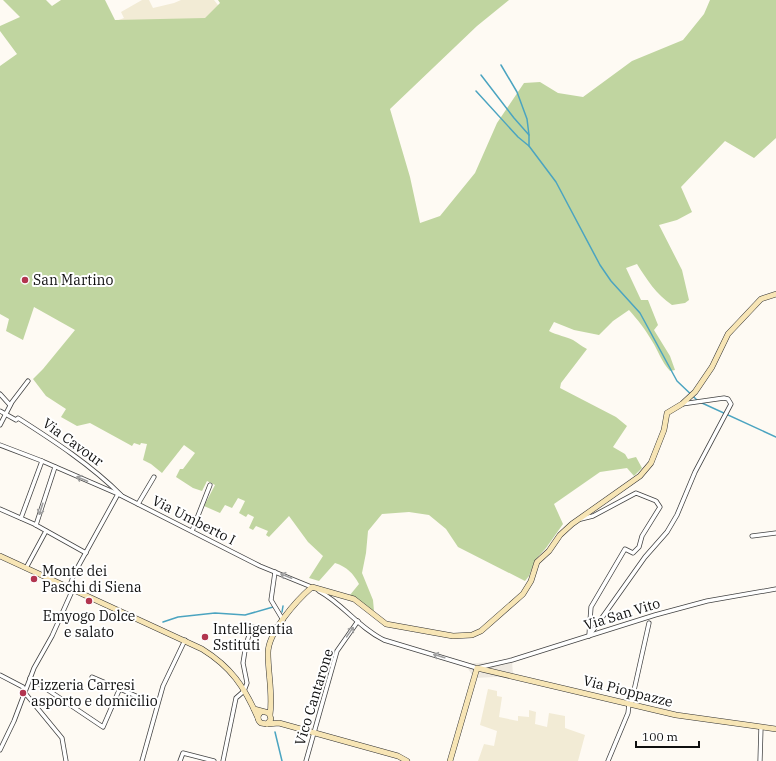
<svg xmlns="http://www.w3.org/2000/svg" width="776" height="761" viewBox="0 0 776 761" font-family="'IBM Plex Serif',serif">
	<style>
		.farmland { fill: #f2ebd5 }
		.forest { fill: #c0d5a0 }
		.plaza { fill: #eee9e1 }
		.lines { fill: none; stroke-linecap: round; stroke-linejoin: round }
		.stream { stroke: #4ba4c0; stroke-width: 1.5 }
		.street-casing { stroke: #424242; stroke-width: 5 }
		.secondary-casing { stroke: #313131; stroke-width: 6 }
		.street { stroke: #fff; stroke-width: 3.5 }
		.secondary { stroke: #f7e5b5; stroke-width: 5 }
		.oneway { stroke: #9f9f9f }
		.poi-dot { fill: #b2354f; stroke: #fff; stroke-width: 1.5 }
		.labels { text-anchor: middle; stroke-width: 4; stroke-linejoin: round; paint-order: stroke }
		.poi-label { font-size: 14px; fill: #0f0f0f; stroke: #fff; text-anchor: start }
		.street-label { font-size: 14px; fill: #0f0f0f; stroke: #fff }
	</style>
	<rect width="100%" height="100%" fill="#fefaf3"/>
	<g class="farmland">
		<path d="M142 0H149L153 8 174 3 181 0H214L221 9 208 23 105 25 124 18 121 12Z"/>
		<path d="M488 689 497 691V696L502 697 499 717 518 721V716L529 717V710L536 712 535 724 547 727 549 713 565 716V728L585 735 578 761H478L484 744 494 746 497 731 480 725Z"/>
	</g>
	<path class="forest" d="M3 0H46L52 6 61 0H105L115 20 205 18 220 3 218 0H509L477 26 390 109 410 177 420 223 440 216 475 173 497 123 524 83 540 82 558 93 583 97 632 61 683 40 704 14 710 0H776V138L754 158 725 141 681 187 692 212 677 220 659 225 682 270 689 300 685 303 672 305C656 294 647 280 637 264L626 268 641 300H648L658 325 654 330 670 356 675 370 670 371C661 361 659 352 652 341 645 329 638 320 629 310L613 321 599 335 574 330 554 322 549 331C556 335 568 337 573 340 578 343 581 346 587 349L561 383 560 388 616 417 627 426 613 447 625 454 628 459 636 457 642 468 634 476 627 468 600 472 554 504 563 524 546 548 535 560 529 576 525 581 458 547 446 529 429 515 409 512 382 514 368 531 366 553 362 573 373 600 374 611 350 595 359 584C353 573 347 567 335 563L319 581 309 578 323 556 308 542 289 516 269 537 266 535 268 531 256 526 253 530 249 528 254 517 248 514 246 517 239 513 245 501 238 498 232 508 225 505 220 513 204 506 215 485 207 481 202 491 193 488 176 477 180 469H183L195 453 184 445 162 473 151 464 143 460 147 444 141 443 140 445 134 443 132 446 90 423 77 426 61 417 66 409 46 396 33 379 43 369 75 330 34 307 23 340 6 331 9 319 0 314V66L17 54 0 31V26L20 17Z"/>
	<path class="plaza" d="M512 660 513 676 474 678 465 664Z"/>
	<g class="lines">
		<g class="stream">
			<path d="M501 65 517 92 527 119 529 135"/>
			<path d="M481 75 514 118 529 135V146"/>
			<path d="M476 91 518 137 529 146 556 182 600 265 611 281 640 313 677 381 698 401"/>
			<path d="M702 403 776 437"/>
			<path d="M282 612 283 606"/>
			<path d="M163 622 178 617 215 613 245 615 273 607"/>
			<path d="M275 732 282 761"/>
		</g>
		<g class="street-casing">
			<g id="street">
				<path d="M0 394 10 405"/>
				<path d="M0 411 16 420 18 418C54 441 91 465 121 495"/>
				<path d="M0 425 12 402 28 381"/>
				<path d="M0 445 42 461 118 494 260 566 314 588"/>
				<path d="M138 504 154 477"/>
				<path d="M0 509 34 524 86 553"/>
				<path d="M21 518 42 461"/>
				<path d="M581 519 593 516 636 493 656 501 660 507 642 536 639 547 633 553 625 549 591 607 589 635"/>
				<path d="M36 525 55 467"/>
				<path d="M192 531 210 485"/>
				<path d="M752 536 776 533"/>
				<path d="M26 568 46 531"/>
				<path d="M275 572 271 600 283 620"/>
				<path d="M69 588 74 574 118 494"/>
				<path d="M319 591C343 604 359 628 384 640L477 668 512 660 655 615 707 601 776 589"/>
				<path d="M589 636 645 557 667 532 677 515 695 472 731 404 728 399 724 398 682 404"/>
				<path d="M0 675 23 687 25 693 62 738 66 761"/>
				<path d="M92 677 157 705"/>
				<path d="M30 678 103 727 120 688"/>
				<path d="M631 704 649 623"/>
				<path d="M0 750 14 721 34 668 52 636 73 589"/>
				<path d="M142 761 163 686 185 640"/>
				<path d="M180 761 183 753 214 761"/>
				<path d="M223 761 236 698 244 691 247 683 243 663 246 644 252 627 274 628 278 626"/>
				<path d="M306 761 337 651 358 621"/>
				<path d="M608 761 628 713 629 704"/>
				<path d="M760 761 761 727"/>
			</g>
		</g>
		<g class="secondary-casing">
			<g id="secondary">
				<path d="M0 556 202 649C231 667 244 686 258 718"/>
				<path d="M254 709 269 713 271 719 267 724 261 723C257 720 257 715 261 712"/>
				<path d="M270 715C273 694 268 674 268 653 268 632 297 600 312 587L354 599 386 624 453 636 472 635 481 631 523 594 531 581 537 562 549 551 560 535 572 524 640 476 651 463 664 430 667 413 682 404 695 392 712 367 728 334 761 299 776 294"/>
				<path d="M267 724 279 723 398 756 407 761"/>
				<path d="M450 761 477 668 676 715 776 729"/>
			</g>
		</g>
		<use href="#street" class="street"/>
		<use href="#secondary" class="secondary"/>
	</g>
	<defs><path id="oneway-shaft" d="M-6 0H5M1.5-3L5.5 0L1.5 3" fill="none" stroke-width="1.6" stroke-linecap="round" stroke-linejoin="round"/></defs>
	<g class="oneway">
		<use href="#oneway-shaft" transform="translate(82 479) rotate(-157)"/>
		<use href="#oneway-shaft" transform="translate(41 509) rotate(108)"/>
		<use href="#oneway-shaft" transform="translate(286 576) rotate(-158)"/>
		<use href="#oneway-shaft" transform="translate(350 632) rotate(-55)"/>
		<use href="#oneway-shaft" transform="translate(439 656) rotate(-163)"/>
	</g>
	<g class="poi-dot">
		<circle cx="25" cy="280" r="4"/>
		<circle cx="34" cy="579" r="4"/>
		<circle cx="89" cy="601" r="4"/>
		<circle cx="205" cy="637" r="4"/>
		<circle cx="23" cy="693" r="4"/>
	</g>
	<g class="labels">
		<g class="poi-label">
			<text x="33" y="285">San Martino</text>
			<text x="42" y="576">Monte dei<tspan x="42" dy="16">Paschi di Siena</tspan></text>
			<text x="89" y="621" text-anchor="middle">Emyogo Dolce<tspan x="89" dy="16">e salato</tspan></text>
			<text x="213" y="634">Intelligentia<tspan x="213" dy="16">Sstituti</tspan></text>
			<text x="31" y="690">Pizzeria Carresi<tspan x="31" dy="16">asporto e domicilio</tspan></text>
		</g>
		<g class="street-label">
			<text transform="translate(73 442) rotate(36)" y="5">Via Cavour</text>
			<text transform="translate(194 520) rotate(27)" y="5">Via Umberto I</text>
			<text transform="translate(622 614) rotate(-17)" y="5">Via San Vito</text>
			<text transform="translate(628 691) rotate(14)" y="5">Via Pioppazze</text>
			<text transform="translate(314 697) rotate(-73)" y="5">Vico Cantarone</text>
		</g>
	</g>
	<path d="M636 741v6h63v-6" fill="none" stroke="#0f0f0f" stroke-width="2"/>
	<text x="642" y="741" font-size="12" fill="#0f0f0f" stroke="#ffffff" stroke-width="3" paint-order="stroke">100 m</text>
</svg>
